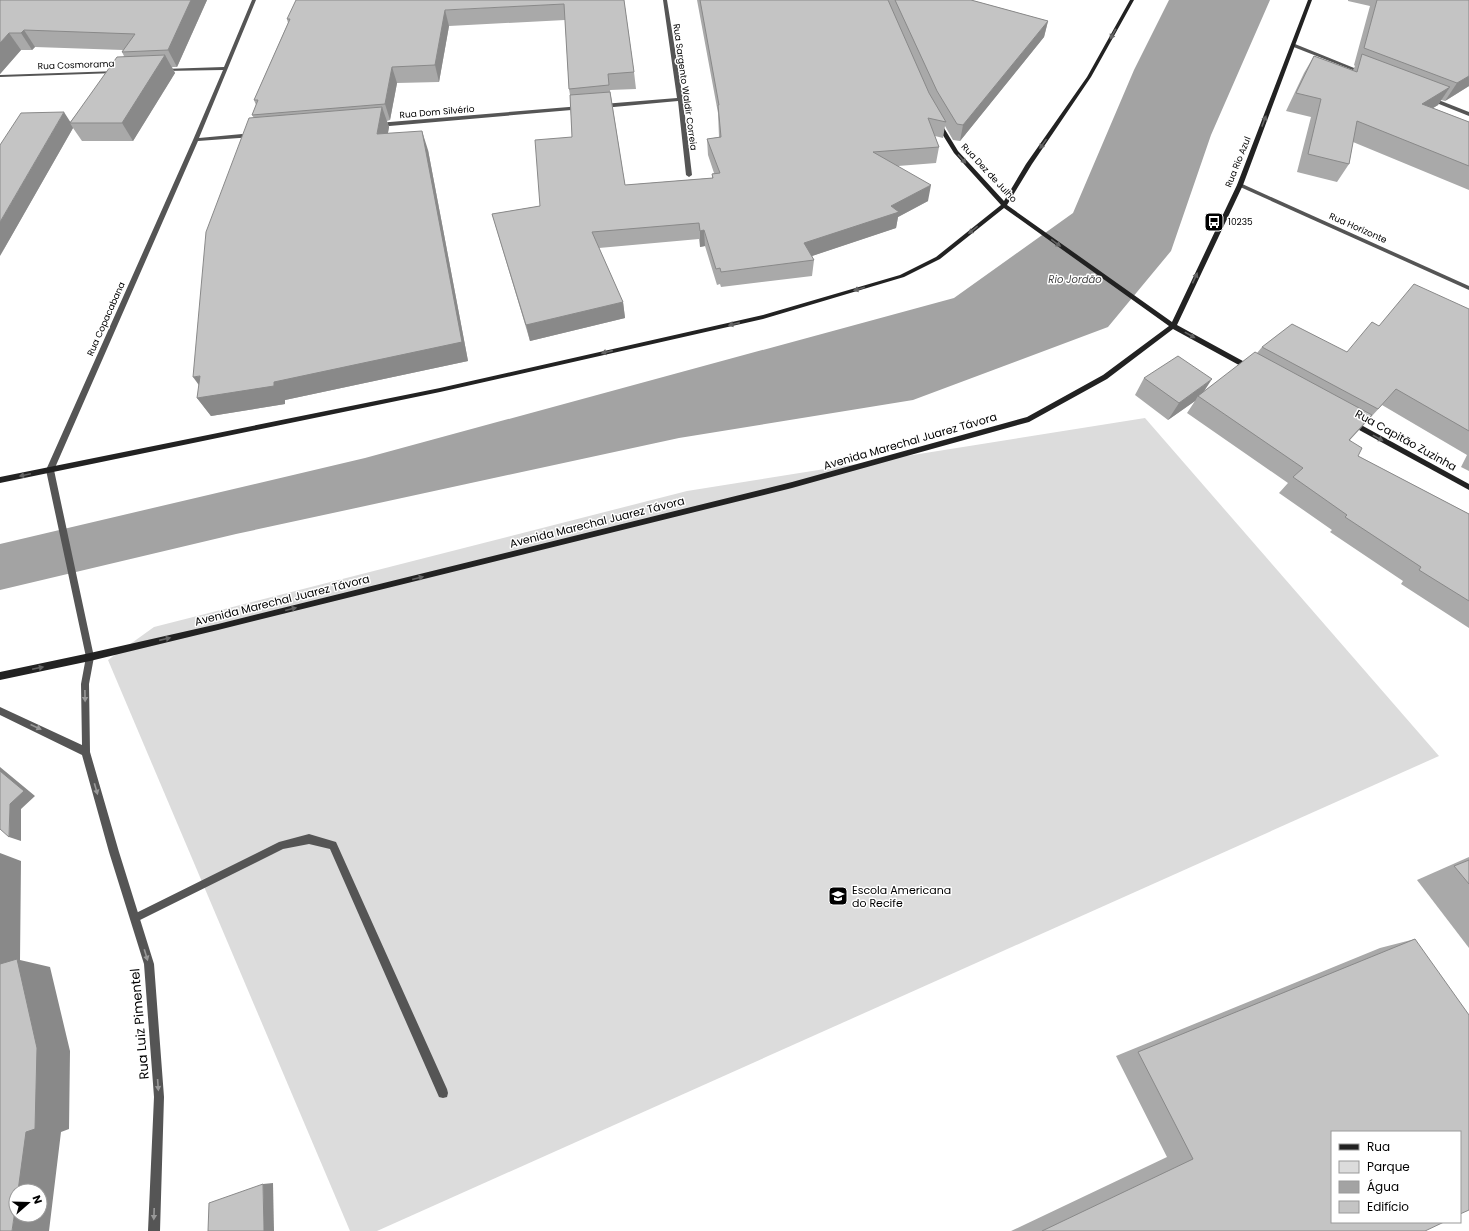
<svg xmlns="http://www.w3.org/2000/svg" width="1469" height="1231" viewBox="0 0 1469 1231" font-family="Poppins,sans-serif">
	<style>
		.green { fill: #dcdcdc }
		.water { fill: #a3a3a3 }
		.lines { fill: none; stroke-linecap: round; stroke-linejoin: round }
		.service { fill: #555; fill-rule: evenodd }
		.minor { fill: #555; fill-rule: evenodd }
		.secondary { fill: #222; fill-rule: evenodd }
		.wall { fill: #a9a9a9 }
		.shaded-wall { fill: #898989 }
		.building { fill: #c4c4c4; stroke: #898989 }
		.oneway { fill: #646464 }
		.oneway2 { fill: #999 }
		.labels { text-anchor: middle; stroke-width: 3; stroke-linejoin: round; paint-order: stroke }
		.far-street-label { font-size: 9px; fill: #000; stroke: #fff }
		.far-poi-label { font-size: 9px; fill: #000; stroke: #fff; text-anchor: start }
		.far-water-label { font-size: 10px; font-style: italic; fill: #444; stroke: #fff }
		.street-label { font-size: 11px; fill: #000; stroke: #fff }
		.poi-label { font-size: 11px; fill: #000; stroke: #fff; text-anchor: start }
		.near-street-label { font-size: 13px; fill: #000; stroke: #fff }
	</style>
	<rect width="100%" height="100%" fill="#fff"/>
	<path class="green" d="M1145 418 1439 756 377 1231H350L108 660 154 627 687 491Z"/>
	<path class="water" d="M1169 0H1270L1211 135 1171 251 1108 327 913 400 679 438 236 534 0 590V544L365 458 954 298 1073 213 1134 70Z"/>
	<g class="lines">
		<path class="service" d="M309 834 336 842 447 1089 448 1093 447 1097 443 1098 439 1097 330 849 309 844 283 849 138 921 135 923 132 921 130 918 132 915 279 842Z"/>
		<g class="minor">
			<path d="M252 0H256L199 138 253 133 256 135 253 137 198 141 54 470 94 657 89 684 90 752 119 852 154 964 164 1097 160 1231H148L154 1097 144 964 109 852 82 755 0 715V707L82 745 81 684 86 657 46 470 193 140 223 70 163 71 161 70 163 69 224 67Z"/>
			<path d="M663 0H667L683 99 692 175 689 177 686 175 678 101 603 108 600 106 603 104 677 98Z"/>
			<path d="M1291 44H1295L1364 72 1360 73 1291 46Z"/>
			<path d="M118 71V72L116 73 0 77V75Z"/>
			<path d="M1431 97 1469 112V116L1429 100 1428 99Z"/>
			<path d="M581 106 583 107V109L378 127 375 125 378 123Z"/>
			<path d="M1240 183 1469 286V290L1238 186 1237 185Z"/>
		</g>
		<g class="secondary">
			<path d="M1130 0H1134L1091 77 1032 164 1007 205 1172 322 1237 185 1308 0H1312L1243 185 1177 325 1252 366V370H1248L1173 329 1107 379 1029 422 792 488 218 630 90 661 0 680V672L90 653 218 624 792 482 1027 417 1103 375 1169 326 1004 208 940 259 904 277 763 319 440 392 0 483V477L440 388 763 315 900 275 936 257 1001 205 954 153 936 124 937 123H941L958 151 1004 201 1026 164 1087 77Z"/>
			<path d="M1352 420 1469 484V490L1350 425 1349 423Z"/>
		</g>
	</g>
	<g class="wall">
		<path d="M0 0H207L177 67H172L175 73 133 141H82L73 128 0 256 70 122 124 56 122 52 123 50 35 47 32 50H21L0 74Z"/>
		<path d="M624 0 634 72 636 89 610 90 625 185 712 178V174L714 173 708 155 707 139 719 137 718 113 697 0H971L1048 21 1044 37 960 141 953 140 945 126 943 138 935 136 939 147 936 163 898 166 928 201 898 217 896 228 812 256 814 260 812 276 721 287 720 284 717 285 705 246 700 247 699 239 599 248 623 302 625 318 530 341 492 214 540 206 572 137 570 95 569 89 565 20 449 26 439 82 397 83 390 120 387 121 389 127 388 133 428 150 468 361 285 400V404L211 416 197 398 254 118 252 115 256 105 254 100 288 23 287 19Z"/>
		<path d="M1348 0H1469V86L1445 101 1441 100 1438 105 1433 108 1469 122V190L1353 142 1349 164 1337 182 1297 172 1311 117 1286 111 1304 73 1314 56 1353 70 1355 66 1354 65 1370 6 1348 1Z"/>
		<path d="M1469 309V471L1461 467 1467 455 1382 405 1350 440 1358 456 1469 514V628L1401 584 1403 581 1330 532 1332 530 1279 493 1288 483 1187 413 1195 401 1168 420 1135 395 1144 378 1204 391 1257 353 1262 347 1347 352 1379 326Z"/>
		<path d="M1469 857V948L1417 880Z"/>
		<path d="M1415 939 1425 1231H1011L1167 1157 1116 1056 1380 948Z"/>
	</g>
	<g class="shaded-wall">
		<path d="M191 0H207L177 67 168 50Z"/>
		<path d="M445 10 449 26 439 82 435 65Z"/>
		<path d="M1048 21 1044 37 960 141 963 125Z"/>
		<path d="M24 30 35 47 32 50 21 33Z"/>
		<path d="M9 33 21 50 0 74V43Z"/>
		<path d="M165 55 175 73 133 141 122 123Z"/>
		<path d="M392 67 397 83 390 120 385 104Z"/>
		<path d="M1469 76V86L1445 101 1457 83Z"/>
		<path d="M1450 87 1438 105 1410 122 1422 104Z"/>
		<path d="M382 107 389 127 384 154 377 134Z"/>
		<path d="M64 112 71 123H70L73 128 0 256V222Z"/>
		<path d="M422 131 428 150 468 361 285 400V404L211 416 197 398 274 382Z"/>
		<path d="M931 185 928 201 898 217 896 228 803 259 804 243 891 206Z"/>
		<path d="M704 230 705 246 700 247V231Z"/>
		<path d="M623 302 625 318 530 341 526 325Z"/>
		<path d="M200 376 206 395 193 377Z"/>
		<path d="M1212 379 1201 396H1198L1195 401 1168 420 1179 403Z"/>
		<path d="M0 767 35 796 21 809V841L9 837 10 804 0 771Z"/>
		<path d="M0 853 21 861 20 960 50 967 70 1051 69 1129 61 1132 49 1231H12L16 1203V1215H40V1191H18L0 971Z"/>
		<path d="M273 1183 274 1231H264L263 1184Z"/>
	</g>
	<g class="building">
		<path d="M0 0H191L168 50 122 52 135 34 24 30 21 33H9L0 43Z"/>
		<path d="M296 0H624L634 72 608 74 609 85 569 89 564 4 445 10 435 65 392 67 385 104 252 115 258 100H254L290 19H287Z"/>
		<path d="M700 0H888L929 93 946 122 928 118 939 147 873 152 931 185 891 206 899 212 804 243 814 260 721 272 720 268 716 269 704 230 700 231 699 223 592 232 623 302 526 325 492 214 540 206 535 140 572 137 570 95 610 92 625 185 713 178 712 174 720 173 707 139 721 137 718 105H719Z"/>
		<path d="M895 0H971L1048 21 963 125 957 124 937 91Z"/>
		<path d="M1377 0H1469V76L1457 83 1364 48Z"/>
		<path d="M1362 54 1450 87 1422 104 1469 122V166L1357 121 1349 164 1308 154 1321 99 1296 93 1314 56 1357 72Z"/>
		<path d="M165 55 122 123H70L117 57Z"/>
		<path d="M382 107 377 134 422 131 462 342 274 382V386L197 398 200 376 193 377 206 232 249 118Z"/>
		<path d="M64 112 0 222V145L21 113Z"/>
		<path d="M1414 284 1469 309V431L1396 389 1378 409 1262 347 1292 324 1347 352 1372 322 1379 326Z"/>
		<path d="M1255 352 1372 415 1349 440 1362 448 1358 456 1469 514V601L1419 570 1421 567 1345 517 1347 515 1293 477 1303 468 1198 396Z"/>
		<path d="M1178 356 1212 379 1179 403 1144 378Z"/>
		<path d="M0 771 24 791 10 804 9 837 0 829Z"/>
		<path d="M1469 860V884L1454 866Z"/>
		<path d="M1415 939 1469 1015V1210L1460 1214V1132H1332V1222H1444L1425 1231H1042L1193 1159 1138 1052Z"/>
		<path d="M17 959 37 1048 35 1129 26 1132 18 1191H16V1203L12 1231H0V964Z"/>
		<path d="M263 1184 264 1231H208L209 1203Z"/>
	</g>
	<defs><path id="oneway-solid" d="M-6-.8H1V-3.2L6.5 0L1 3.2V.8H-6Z"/></defs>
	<g class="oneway">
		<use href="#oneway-solid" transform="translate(1113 34) rotate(119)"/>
		<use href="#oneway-solid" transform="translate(1264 121) rotate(-69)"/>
		<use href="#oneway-solid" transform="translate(1043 144) rotate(125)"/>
		<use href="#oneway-solid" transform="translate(962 159) rotate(48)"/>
		<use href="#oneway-solid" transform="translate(973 230) rotate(141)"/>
		<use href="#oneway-solid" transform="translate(1056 243) rotate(36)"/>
		<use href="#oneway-solid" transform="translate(1195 278) rotate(-65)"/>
		<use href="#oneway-solid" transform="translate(859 289) rotate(164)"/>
		<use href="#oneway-solid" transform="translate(734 324) rotate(167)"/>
		<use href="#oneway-solid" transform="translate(1190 335) rotate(29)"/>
		<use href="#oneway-solid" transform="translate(607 352) rotate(167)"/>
		<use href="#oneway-solid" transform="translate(1378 438) rotate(29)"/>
		<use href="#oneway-solid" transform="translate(25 475) rotate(168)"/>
		<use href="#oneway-solid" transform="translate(418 578) rotate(-14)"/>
		<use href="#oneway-solid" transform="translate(291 609) rotate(-14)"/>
		<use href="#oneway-solid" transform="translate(165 639) rotate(-13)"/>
		<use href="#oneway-solid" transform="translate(38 668) rotate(-12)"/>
	</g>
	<g class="oneway2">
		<use href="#oneway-solid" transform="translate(85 696) rotate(89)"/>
		<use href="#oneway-solid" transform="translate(36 727) rotate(25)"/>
		<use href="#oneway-solid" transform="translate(96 789) rotate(74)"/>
		<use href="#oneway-solid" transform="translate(146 955) rotate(73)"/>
		<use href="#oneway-solid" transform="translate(158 1085) rotate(86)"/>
		<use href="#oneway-solid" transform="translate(154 1214) rotate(92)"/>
	</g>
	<defs>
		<g id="bus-square" transform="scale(1)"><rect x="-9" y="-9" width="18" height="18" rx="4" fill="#000" stroke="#fff"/><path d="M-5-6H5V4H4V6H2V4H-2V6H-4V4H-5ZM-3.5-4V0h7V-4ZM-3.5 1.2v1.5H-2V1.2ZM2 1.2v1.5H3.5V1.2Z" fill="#fff"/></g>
		<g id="school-square" transform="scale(1)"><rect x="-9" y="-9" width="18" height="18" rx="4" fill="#000" stroke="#fff"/><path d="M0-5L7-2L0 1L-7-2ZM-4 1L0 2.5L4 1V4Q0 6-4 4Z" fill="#fff"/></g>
	</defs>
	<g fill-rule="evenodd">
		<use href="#bus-square" x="1214" y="222"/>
		<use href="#school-square" x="838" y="896"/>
	</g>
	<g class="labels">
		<g class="far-street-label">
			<text transform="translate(76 65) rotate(-2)" y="3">Rua Cosmorama</text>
			<text transform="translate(685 87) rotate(82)" y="3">Rua Sargento Waldir Correia</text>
			<text transform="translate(437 112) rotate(-5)" y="3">Rua Dom Silvério</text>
			<text transform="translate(1238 162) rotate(-68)" y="3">Rua Rio Azul</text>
			<text transform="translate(989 173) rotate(47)" y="3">Rua Dez de Julho</text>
			<text transform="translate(1358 228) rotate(24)" y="3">Rua Horizonte</text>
			<text transform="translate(106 319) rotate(-66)" y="3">Rua Copacabana</text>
		</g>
		<g class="far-poi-label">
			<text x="1228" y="225">10235</text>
		</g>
		<g class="far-water-label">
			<text x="1075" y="283">Rio Jordão</text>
		</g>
		<g class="street-label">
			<text transform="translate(1406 440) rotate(29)" y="4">Rua Capitão Zuzinha</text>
			<text transform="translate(910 441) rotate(-16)" y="4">Avenida Marechal Juarez Távora</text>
			<text transform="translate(597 522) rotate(-14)" y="4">Avenida Marechal Juarez Távora</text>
			<text transform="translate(282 600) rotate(-14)" y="4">Avenida Marechal Juarez Távora</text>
		</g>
		<g class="poi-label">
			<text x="852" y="894">Escola Americana<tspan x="852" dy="13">do Recife</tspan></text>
		</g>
		<g class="near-street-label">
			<text transform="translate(139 1024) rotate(-95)" y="5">Rua Luiz Pimentel</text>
		</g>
	</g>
	<rect x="1331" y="1131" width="130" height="92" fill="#ffffff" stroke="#999999"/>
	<rect x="1339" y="1144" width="20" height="6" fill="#222222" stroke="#999999"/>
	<text x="1367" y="1151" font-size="12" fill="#000000">Rua</text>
	<rect x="1339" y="1161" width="20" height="12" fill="#dcdcdc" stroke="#999999"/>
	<text x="1367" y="1171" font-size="12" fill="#000000">Parque</text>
	<rect x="1339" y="1181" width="20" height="12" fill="#a3a3a3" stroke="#999999"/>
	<text x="1367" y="1191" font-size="12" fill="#000000">Água</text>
	<rect x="1339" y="1201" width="20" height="12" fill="#c4c4c4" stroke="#999999"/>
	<text x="1367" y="1211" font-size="12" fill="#000000">Edifício</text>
	<g transform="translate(28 1203) rotate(70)"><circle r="19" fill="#ffffff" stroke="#999999"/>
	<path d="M0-3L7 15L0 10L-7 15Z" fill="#000000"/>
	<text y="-6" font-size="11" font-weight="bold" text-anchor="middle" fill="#000000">N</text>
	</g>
</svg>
